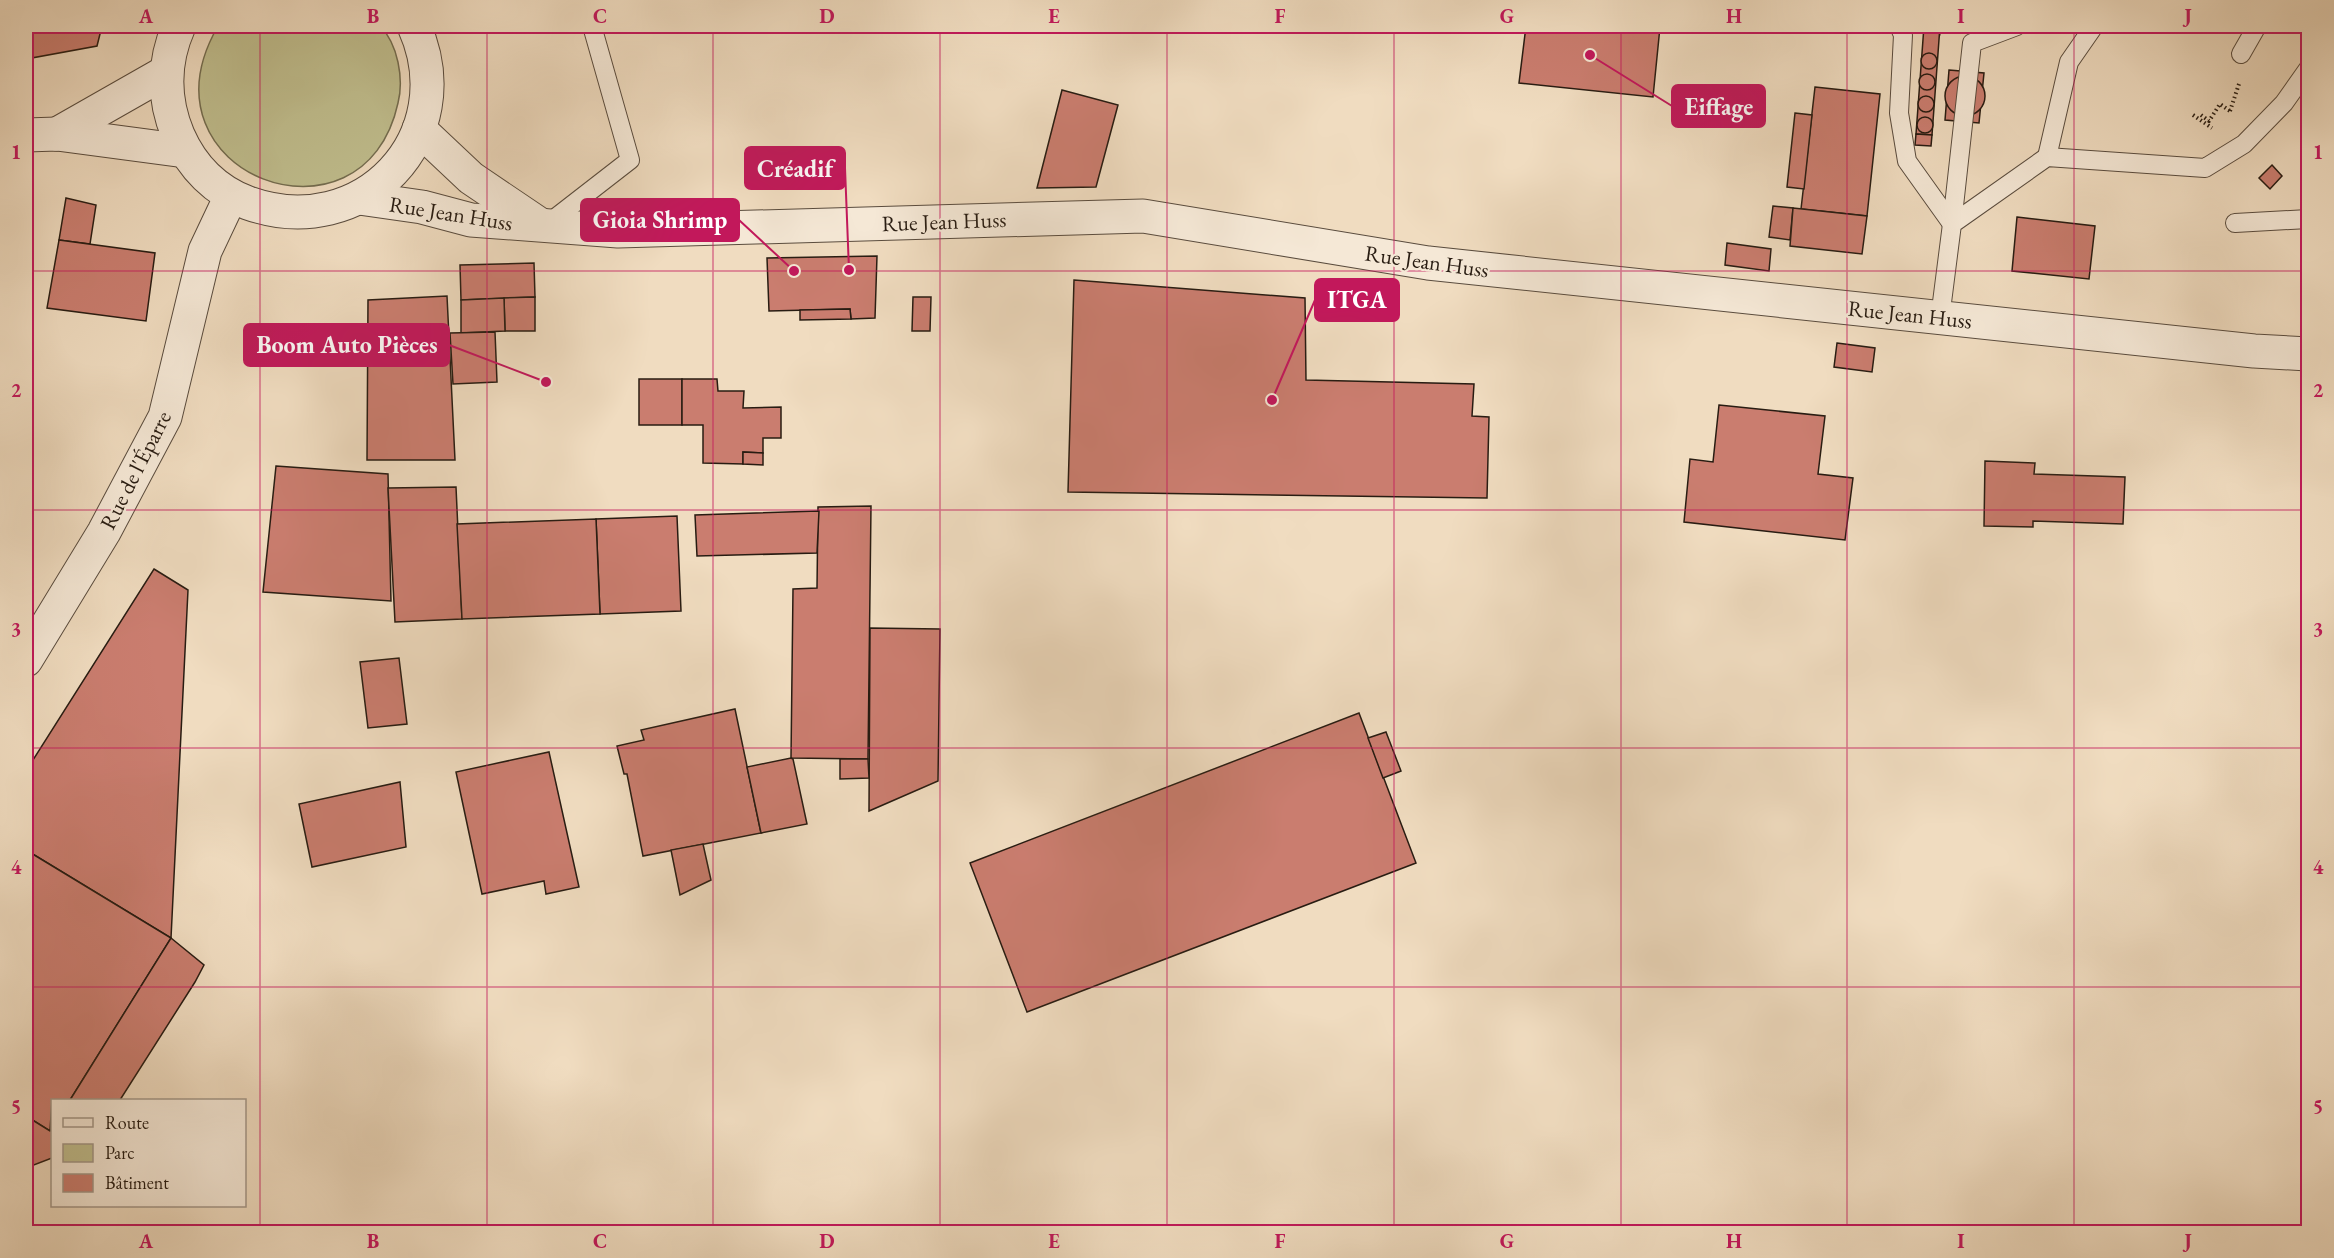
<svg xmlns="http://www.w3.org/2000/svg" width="2334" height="1258" viewBox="0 0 2334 1258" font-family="'EB Garamond',serif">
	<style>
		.green { fill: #c0be8e; stroke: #746d50; stroke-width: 1.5 }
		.building { fill: #ca7d6f; stroke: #281c12; stroke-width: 1.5 }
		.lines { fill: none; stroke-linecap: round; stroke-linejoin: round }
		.lane-casing { stroke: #5a4c3e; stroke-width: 20 }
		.street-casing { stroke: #5a4c3e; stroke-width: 35 }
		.path { stroke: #281c12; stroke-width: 4; stroke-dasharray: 1.5 3; stroke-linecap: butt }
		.lane { stroke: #f5e8d6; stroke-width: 18 }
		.street { stroke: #f5e8d6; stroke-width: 33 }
		.grid { fill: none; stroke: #c2185b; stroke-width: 1.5; stroke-opacity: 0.55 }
		.labels { text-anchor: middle; stroke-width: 4.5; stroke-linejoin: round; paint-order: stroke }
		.street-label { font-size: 22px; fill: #281c12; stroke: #f5e8d6 }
		.leader { fill: none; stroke: #c2185b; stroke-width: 2 }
		.callout-dot { fill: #c2185b; stroke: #f5e8d6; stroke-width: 2 }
		.callout { fill: #c2185b; stroke: #c2185b; stroke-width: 2 }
		.callout-label { font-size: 24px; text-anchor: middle; font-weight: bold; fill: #fff }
		.neatline { fill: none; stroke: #c2185b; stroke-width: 2 }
		.grid-label { font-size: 20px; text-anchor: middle; font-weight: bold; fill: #c2185b }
	</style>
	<rect width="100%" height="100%" fill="#f0dcc0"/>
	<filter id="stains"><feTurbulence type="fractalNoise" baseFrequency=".00333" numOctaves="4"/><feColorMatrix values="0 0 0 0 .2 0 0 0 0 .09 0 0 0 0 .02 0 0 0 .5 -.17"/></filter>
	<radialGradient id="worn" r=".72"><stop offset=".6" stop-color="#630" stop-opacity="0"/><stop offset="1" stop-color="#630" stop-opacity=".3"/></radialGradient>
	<path class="green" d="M218 26H380C398 44 404 79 398 103 364 259 132 175 218 26Z"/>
	<g class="building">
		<circle cx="1932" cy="33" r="8"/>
		<path d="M26 26H102L97 46 26 59Z"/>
		<path d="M1526 26 1660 27 1653 97 1519 83Z"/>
		<path d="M1924 26H1940L1932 135 1916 134Z"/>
		<circle cx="1929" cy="61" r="8"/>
		<path d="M1949 70 1984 73 1979 123 1945 120Z"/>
		<circle cx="1927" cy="82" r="8"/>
		<circle cx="1965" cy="96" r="20"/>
		<path d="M1815 87 1880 94 1867 216 1801 209Z"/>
		<path d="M1062 90 1118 105 1096 187 1037 188Z"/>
		<circle cx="1926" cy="104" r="8"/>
		<path d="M1795 113 1812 115 1804 189 1787 187Z"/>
		<circle cx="1925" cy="125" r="8"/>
		<path d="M1916 134 1932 135 1931 146 1915 145Z"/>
		<path d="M2272 165 2282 176 2270 189 2259 178Z"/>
		<path d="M66 198 96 205 90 244 59 240Z"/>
		<path d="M1773 206 1793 208 1790 240 1769 237Z"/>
		<path d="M1793 208 1867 216 1862 254 1790 246Z"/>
		<path d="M2017 217 2095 226 2089 279 2012 271Z"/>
		<path d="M59 240 155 253 146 321 47 308Z"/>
		<path d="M1727 243 1771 249 1769 271 1725 265Z"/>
		<path d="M877 256 875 318 851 319 850 309 769 311 767 258Z"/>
		<path d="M534 263 535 297 461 300 460 265Z"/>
		<path d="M1074 280 1305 298 1306 380 1474 384 1472 416 1489 417 1487 498 1068 492Z"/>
		<path d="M447 296 455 460H367L368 300Z"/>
		<path d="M535 297V331H505L504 298Z"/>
		<path d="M913 297H931L930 331H912Z"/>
		<path d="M504 298 505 331 461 333V300Z"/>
		<path d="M850 309 851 319 800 320V310Z"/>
		<path d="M495 332 497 382 453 384 450 333Z"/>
		<path d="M1837 343 1875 348 1872 372 1834 367Z"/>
		<rect x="639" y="379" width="43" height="46"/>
		<path d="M682 379H717L718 391H744L743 408 781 407V438H763V453L743 452V464L703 463V425H682Z"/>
		<path d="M1719 405 1825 416 1818 474 1853 478 1845 540 1684 522 1690 459 1713 462Z"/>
		<path d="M743 452 763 453V465L743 464Z"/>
		<path d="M1985 461 2035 463 2034 474 2125 477 2123 524 2033 521V527L1984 526Z"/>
		<path d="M276 466 388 474 391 601 263 592Z"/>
		<path d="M456 487 462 619 395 622 388 488Z"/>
		<path d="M871 506 868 759 791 758 793 589 817 588 818 507Z"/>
		<path d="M819 511 817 553 697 556 695 515Z"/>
		<path d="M677 516 681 611 600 614 596 519Z"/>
		<path d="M596 519 600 614 462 619 457 524Z"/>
		<path d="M154 569 188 590 171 938 26 850V771Z"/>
		<path d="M870 628 940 629 938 781 869 811Z"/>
		<path d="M399 658 407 724 368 728 360 662Z"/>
		<path d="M735 709 761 833 643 856 627 774H624L617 746 644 740 641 730Z"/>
		<path d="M1359 713 1416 863 1027 1012 970 863Z"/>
		<path d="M1386 732 1401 771 1383 778 1368 738Z"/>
		<path d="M549 752 579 887 546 894 544 881 482 894 456 772Z"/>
		<path d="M791 758 793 759 807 824 761 833 747 767Z"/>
		<path d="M840 759H868L869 778 840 779Z"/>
		<path d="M400 782 406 847 312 867 299 804Z"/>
		<path d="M703 844 711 880 680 895 671 850Z"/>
		<path d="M26 850 171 938 70 1100H52L50 1131 26 1116Z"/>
		<path d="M171 938 204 965 195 982 120 1100H70Z"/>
		<path d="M26 1116 50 1131 52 1128V1158L26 1168Z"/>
	</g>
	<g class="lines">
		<g class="lane-casing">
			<g id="lane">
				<path d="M1899 26 1903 35 1899 113 1907 161 1952 224"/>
				<path d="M2241 54 2257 26"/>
				<path d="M2047 157 2069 62 2094 26"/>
				<path d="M2235 223 2308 219"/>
				<path d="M1952 224 1972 43 2017 26"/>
				<path d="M545 226 630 160 592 26"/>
				<path d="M1940 318 1952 224 2047 157 2205 168 2244 144 2284 103 2308 69"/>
			</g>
		</g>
		<g class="street-casing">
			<g id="street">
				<path d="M179 26C163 62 163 99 178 135 192 167 216 191 248 203 362 244 464 137 414 26"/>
				<path d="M419 129 471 178 539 224"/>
				<path d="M57 134 166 72"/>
				<path d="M26 135 57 134 185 151"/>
				<path d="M359 198 422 207 471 220 618 231 1143 216 1428 263 2254 351 2308 354"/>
				<path d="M26 660 104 532 165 417 205 251 231 196"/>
			</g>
		</g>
		<g class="path">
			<path d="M2230 111 2239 84"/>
			<path d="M2193 115 2212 128"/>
			<path d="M2201 115 2209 121 2220 104 2230 111"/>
		</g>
		<use href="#lane" class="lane"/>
		<use href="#street" class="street"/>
	</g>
	<path class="grid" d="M260 26V1232M487 26V1232M713 26V1232M940 26V1232M1167 26V1232M1394 26V1232M1621 26V1232M1847 26V1232M2074 26V1232M26 271H2308M26 510H2308M26 748H2308M26 987H2308"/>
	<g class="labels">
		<g class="street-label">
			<text transform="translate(451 213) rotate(9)" y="8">Rue Jean Huss</text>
			<text transform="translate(944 221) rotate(-2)" y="8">Rue Jean Huss</text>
			<text transform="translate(1427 261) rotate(8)" y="8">Rue Jean Huss</text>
			<text transform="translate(1910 314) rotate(6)" y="8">Rue Jean Huss</text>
			<text transform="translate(135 470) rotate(-63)" y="8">Rue de l'Éparre</text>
		</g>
	</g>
	<path class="leader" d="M1590 55L1672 106M849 270L845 168M794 271L739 220M1272 400L1315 300M546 382L449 345"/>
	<g class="callout-dot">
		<circle cx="1590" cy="55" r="6"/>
		<circle cx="849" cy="270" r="6"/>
		<circle cx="794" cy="271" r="6"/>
		<circle cx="1272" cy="400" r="6"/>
		<circle cx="546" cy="382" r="6"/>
	</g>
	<g class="callout">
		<rect x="1672" y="85" width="93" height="42" rx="6"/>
		<rect x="745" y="147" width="100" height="42" rx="6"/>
		<rect x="581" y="199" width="158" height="42" rx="6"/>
		<rect x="1315" y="279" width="84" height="42" rx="6"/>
		<rect x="244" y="324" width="205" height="42" rx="6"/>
	</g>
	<g class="callout-label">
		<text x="1719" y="115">Eiffage</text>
		<text x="795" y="177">Créadif</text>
		<text x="660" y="228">Gioia Shrimp</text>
		<text x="1357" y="308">ITGA</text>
		<text x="347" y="353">Boom Auto Pièces</text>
	</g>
	<rect width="2334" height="1258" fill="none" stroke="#f0dcc0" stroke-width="66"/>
	<rect x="51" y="1099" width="195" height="108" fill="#f5e8d6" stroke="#a39688" stroke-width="1.5"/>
	<rect x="63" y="1118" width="30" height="9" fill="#f5e8d6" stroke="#a39688" stroke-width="1.5"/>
	<text x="105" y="1129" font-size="18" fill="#281c12">Route</text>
	<rect x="63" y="1144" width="30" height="18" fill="#c0be8e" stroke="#a39688" stroke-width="1.5"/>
	<text x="105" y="1159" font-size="18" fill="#281c12">Parc</text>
	<rect x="63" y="1174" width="30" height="18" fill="#ca7d6f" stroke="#a39688" stroke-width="1.5"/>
	<text x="105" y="1189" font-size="18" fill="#281c12">Bâtiment</text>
	<rect x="33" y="33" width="2268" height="1192" class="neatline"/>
	<g class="grid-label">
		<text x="146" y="23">A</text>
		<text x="373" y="23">B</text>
		<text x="600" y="23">C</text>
		<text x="827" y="23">D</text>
		<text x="1054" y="23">E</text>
		<text x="1280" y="23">F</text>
		<text x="1507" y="23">G</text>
		<text x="1734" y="23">H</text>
		<text x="1961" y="23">I</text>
		<text x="2188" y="23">J</text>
		<text x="16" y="159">1</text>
		<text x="2318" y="159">1</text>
		<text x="16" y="397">2</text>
		<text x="2318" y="397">2</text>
		<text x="16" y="636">3</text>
		<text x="2318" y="636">3</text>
		<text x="16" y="874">4</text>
		<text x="2318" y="874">4</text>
		<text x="16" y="1113">5</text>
		<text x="2318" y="1113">5</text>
		<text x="146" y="1248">A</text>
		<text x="373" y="1248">B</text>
		<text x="600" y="1248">C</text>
		<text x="827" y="1248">D</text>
		<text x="1054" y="1248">E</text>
		<text x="1280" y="1248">F</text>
		<text x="1507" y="1248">G</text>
		<text x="1734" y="1248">H</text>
		<text x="1961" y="1248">I</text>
		<text x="2188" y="1248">J</text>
	</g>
	<rect width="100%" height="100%" filter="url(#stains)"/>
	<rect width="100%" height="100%" fill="url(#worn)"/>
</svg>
